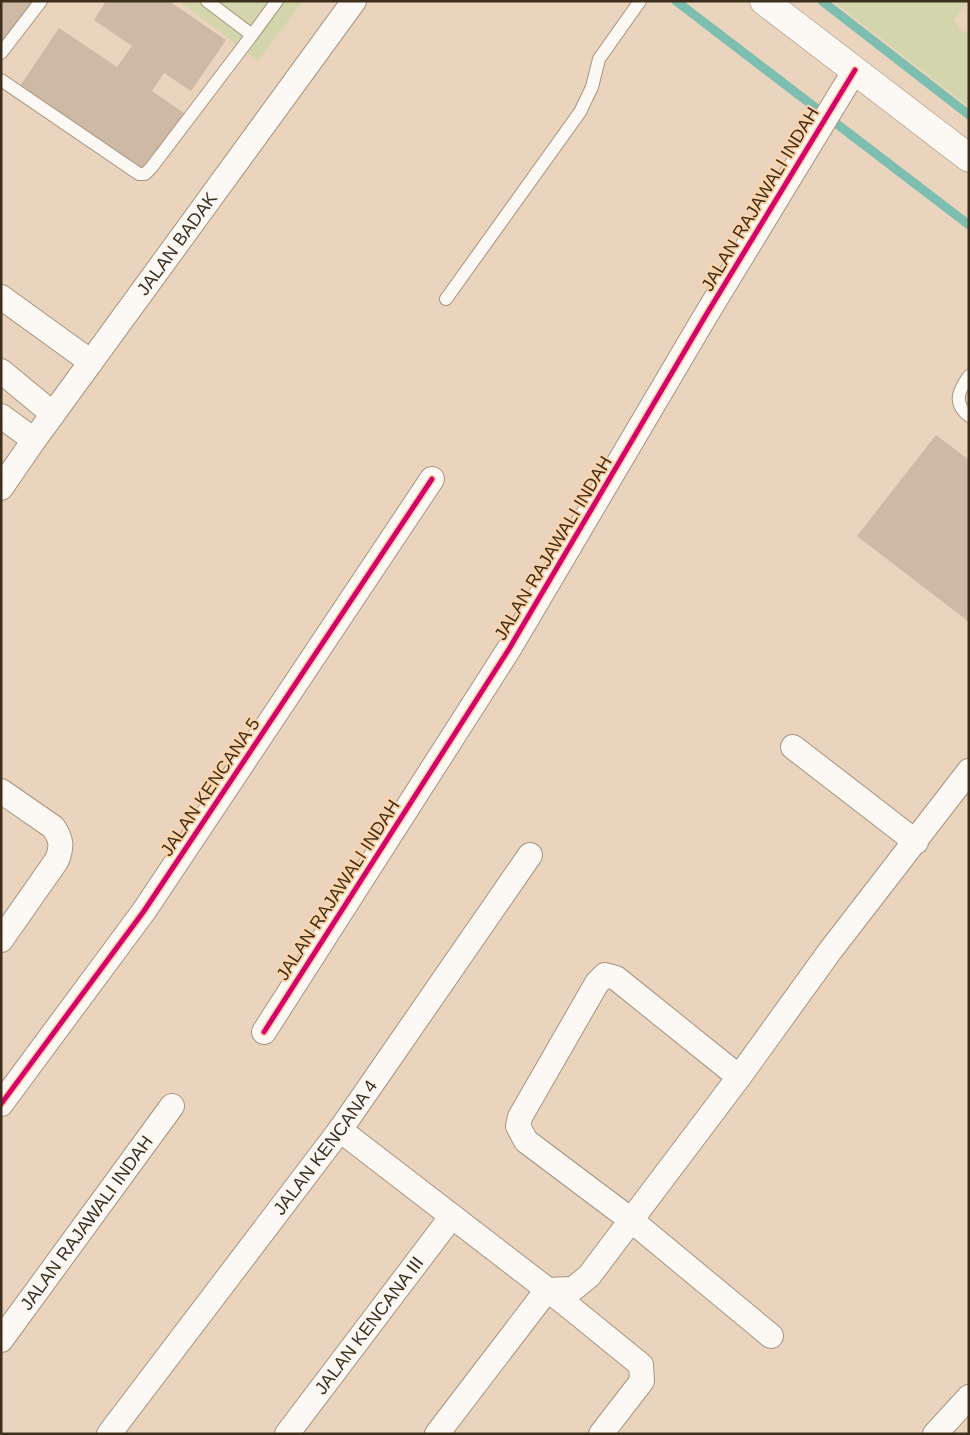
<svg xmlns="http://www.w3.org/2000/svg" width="970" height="1435" viewBox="0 0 970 1435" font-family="Arial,sans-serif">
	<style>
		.green { fill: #d3d6ac }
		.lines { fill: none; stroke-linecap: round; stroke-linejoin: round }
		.stream { stroke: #7cbeb0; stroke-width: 9 }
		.building { fill: #ceb9a4 }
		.service-casing { stroke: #a59481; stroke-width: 14 }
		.minor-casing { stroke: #a59481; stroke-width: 26 }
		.trunk-casing { stroke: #a59481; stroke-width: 29 }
		.service { stroke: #fcf9f5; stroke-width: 12 }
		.minor { stroke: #fcf9f5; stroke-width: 24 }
		.trunk { stroke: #fcf9f5; stroke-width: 28 }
		.cycleway-casing { stroke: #ffd4a9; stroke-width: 8 }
		.cycleway { stroke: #d6006c; stroke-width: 5 }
		.labels { text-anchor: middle; stroke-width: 4; stroke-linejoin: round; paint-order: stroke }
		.street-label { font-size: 18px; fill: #3e2e1c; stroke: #ffd4a9 }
	</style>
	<rect width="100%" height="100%" fill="#ebd4bd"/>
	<g class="green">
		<path d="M179 1H303L258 61Z"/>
		<path d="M833 1H968L953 21 965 33 969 31V107Z"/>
	</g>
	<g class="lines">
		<g class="stream">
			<path d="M676 1 969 225"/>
			<path d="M822 1 969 115"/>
		</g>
	</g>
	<g class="building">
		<path d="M1 1H38L1 48Z"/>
		<path d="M106 1H169L226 40 191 91 164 73 152 91 184 113 145 170 20 86 59 28 117 67 132 46 94 20Z"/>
		<path d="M936 435 969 460V622L857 536Z"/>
	</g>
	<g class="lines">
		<g class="service-casing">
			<g id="service">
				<path d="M207 1 252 35 277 1"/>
				<path d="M1 53 41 1"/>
				<path d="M1 80 139 174H145L151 168 252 35"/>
				<path d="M446 299 580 112 592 87 599 59 640 1"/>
				<path d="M969 376C959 390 952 403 969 416"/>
			</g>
		</g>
		<g class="minor-casing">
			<g id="minor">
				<path d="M1 297 91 362"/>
				<path d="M1 371 53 414"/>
				<path d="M1 416 34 440"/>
				<path id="s1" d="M1 488 34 440 354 1"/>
				<path d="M793 747 916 842"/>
				<path d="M1 791 53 827C62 839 62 847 57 860L1 940"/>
				<path d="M264 1032 509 649 706 315 855 70"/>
				<path d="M739 1077 616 978 605 975 597 983 520 1117 518 1126 526 1141 631 1220 771 1336"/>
				<path d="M1 1104 144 911 432 479"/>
				<path d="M340 1130 566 1304 641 1365 642 1381 601 1434"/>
				<path d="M547 1290 573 1289 589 1276 739 1077 830 951 969 771"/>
				<path id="s2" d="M1 1340 172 1106"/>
				<path id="s3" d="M109 1434 340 1130 530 855"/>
				<path id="s4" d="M287 1434 452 1216"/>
				<path d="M437 1434 547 1290"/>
				<path d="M935 1434 969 1397"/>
			</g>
		</g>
		<g class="trunk-casing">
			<path id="trunk" d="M764 1 969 158"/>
		</g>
		<use href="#service" class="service"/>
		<use href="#minor" class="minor"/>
		<use href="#trunk" class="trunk"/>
		<g class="cycleway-casing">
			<g id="cycleway">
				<path d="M264 1032 509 649 706 315 855 70"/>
				<path d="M1 1104 144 911 432 479"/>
			</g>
		</g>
		<use href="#cycleway" class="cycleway"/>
	</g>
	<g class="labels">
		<g class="street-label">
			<text transform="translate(760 199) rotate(-59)" y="6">JALAN RAJAWALI INDAH</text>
			<text dy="6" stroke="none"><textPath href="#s1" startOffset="301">JALAN BADAK</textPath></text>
			<text transform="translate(553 548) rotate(-59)" y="6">JALAN RAJAWALI INDAH</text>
			<text transform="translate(210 787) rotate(-56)" y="6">JALAN KENCANA 5</text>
			<text transform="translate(338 890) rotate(-57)" y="6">JALAN RAJAWALI INDAH</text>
			<text dy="6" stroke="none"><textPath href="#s3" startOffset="359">JALAN KENCANA 4</textPath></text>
			<text dy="6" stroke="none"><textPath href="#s2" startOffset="145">JALAN RAJAWALI INDAH</textPath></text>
			<text dy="6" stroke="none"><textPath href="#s4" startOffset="136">JALAN KENCANA III</textPath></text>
		</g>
	</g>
	<rect width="970" height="1435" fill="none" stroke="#3e2e1c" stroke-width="5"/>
</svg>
